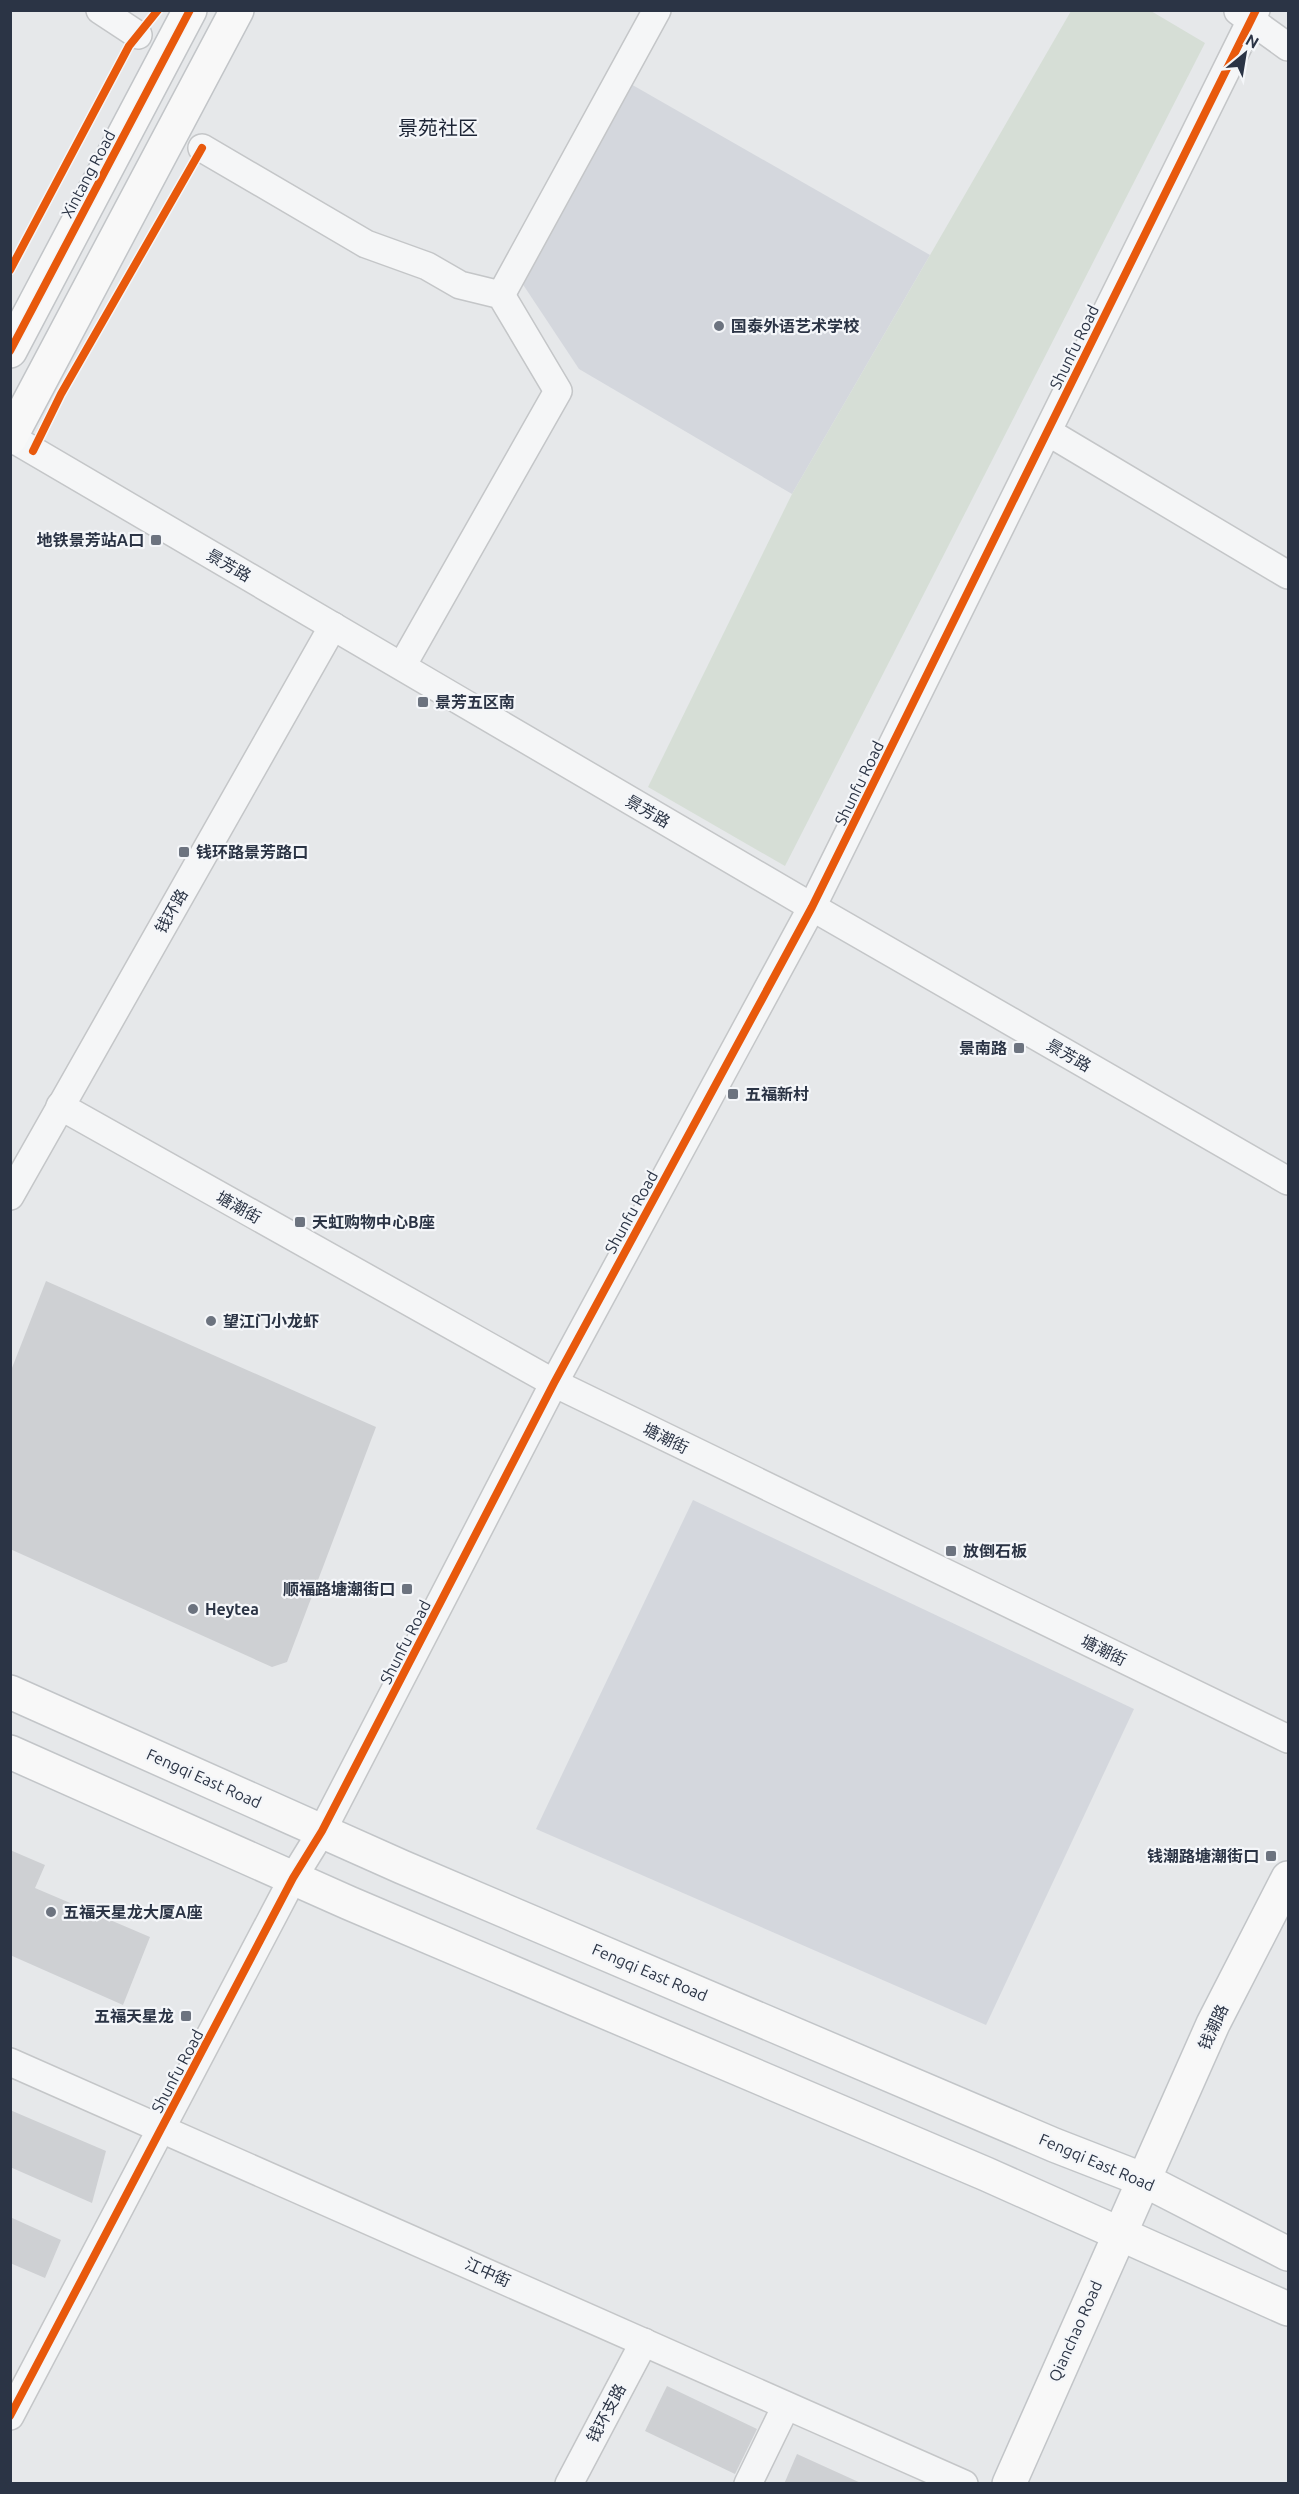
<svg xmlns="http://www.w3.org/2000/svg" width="1299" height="2494" viewBox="0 0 1299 2494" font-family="Ubuntu,'Noto Sans SC',sans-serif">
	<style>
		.built { fill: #d4d7dd }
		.green { fill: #d6ded6 }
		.building { fill: #ced0d3 }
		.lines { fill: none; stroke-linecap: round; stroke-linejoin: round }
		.minor-casing { stroke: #c4c6c8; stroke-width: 30 }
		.major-casing { stroke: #c2c5c8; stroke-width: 36 }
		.minor { stroke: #f5f6f7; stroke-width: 27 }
		.major { stroke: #f8f8f8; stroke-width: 33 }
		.cycleway-casing { stroke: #f4f6f9; stroke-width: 11 }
		.cycleway { stroke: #e8590c; stroke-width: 8 }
		.poi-dot { fill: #6c737f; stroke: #f4f6f9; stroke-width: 2 }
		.labels { text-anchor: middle; stroke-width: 4.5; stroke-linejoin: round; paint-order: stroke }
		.street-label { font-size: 16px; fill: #2b3445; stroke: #f4f6f9 }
		.poi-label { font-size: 16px; font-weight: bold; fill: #2b3445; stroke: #f4f6f9; text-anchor: start }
		.quarter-label { font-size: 20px; fill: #1d2536; stroke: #f4f6f9 }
	</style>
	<rect width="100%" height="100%" fill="#e6e8ea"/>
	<g class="built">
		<path d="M629 83 930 255 792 494 579 369 522 283Z"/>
		<path d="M693 1500 1134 1709 986 2025 536 1829Z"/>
	</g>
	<path class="green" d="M1071 11H1151L1205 43 785 866 648 787 792 494Z"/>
	<g class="building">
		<path d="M46 1281 376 1427 287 1662 272 1667 10 1549V1373Z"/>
		<path d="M10 1850 45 1865 35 1888 150 1937 123 2005 10 1955Z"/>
		<path d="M10 2110 106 2151 92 2203 10 2167Z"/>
		<path d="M10 2217 61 2240 45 2278 10 2263Z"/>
		<path d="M667 2386 757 2429 735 2474 645 2431Z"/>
		<path d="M797 2454 863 2484H784Z"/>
	</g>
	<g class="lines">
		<g class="minor-casing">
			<g id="minor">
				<path d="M100 10 138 35"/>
				<path d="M1238 11 1288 47"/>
				<path d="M202 148 366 244 427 266 460 285 501 295 558 391 402 666"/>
				<path d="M501 295 657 10"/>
				<path d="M1048 432 1288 575"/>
				<path d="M10 437 812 907 1288 1181"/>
				<path d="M60 1106 554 1383 1288 1739"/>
				<path d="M10 1196 333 626"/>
				<path d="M10 2062 964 2484"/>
				<path d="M10 2416 293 1878 322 1831 554 1383 812 907 1256 10"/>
				<path d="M569 2484 644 2342"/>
				<path d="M748 2484 786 2406"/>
			</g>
		</g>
		<g class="major-casing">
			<g id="major">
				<path d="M10 351 190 10"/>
				<path d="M10 438 237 10"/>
				<path d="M10 1692 402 1867 1054 2145 1144 2180 1288 2254"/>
				<path d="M10 1752 349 1903 986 2174 1288 2309"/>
				<path d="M1009 2484 1213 2024 1288 1878"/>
			</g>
		</g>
		<use href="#minor" class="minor"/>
		<use href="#major" class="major"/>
		<g class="cycleway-casing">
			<g id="cycleway">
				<path d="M10 270 129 46 158 10"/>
				<path d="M10 351 190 10"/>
				<path d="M33 451 61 394 202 148"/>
				<path d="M10 2416 293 1878 322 1831 554 1383 812 907 1256 10"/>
			</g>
		</g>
		<use href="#cycleway" class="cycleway"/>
	</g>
	<g class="poi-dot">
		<circle cx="719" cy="326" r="6"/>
		<rect x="150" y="534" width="12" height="12" rx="3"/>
		<rect x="417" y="696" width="12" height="12" rx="3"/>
		<rect x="178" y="846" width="12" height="12" rx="3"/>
		<rect x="1013" y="1042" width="12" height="12" rx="3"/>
		<rect x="727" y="1088" width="12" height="12" rx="3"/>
		<rect x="294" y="1216" width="12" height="12" rx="3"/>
		<circle cx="211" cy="1321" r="6"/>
		<rect x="945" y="1545" width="12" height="12" rx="3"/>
		<rect x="401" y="1583" width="12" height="12" rx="3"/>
		<circle cx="193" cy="1609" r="6"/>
		<rect x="1265" y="1850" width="12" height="12" rx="3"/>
		<circle cx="51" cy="1912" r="6"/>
		<rect x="180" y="2010" width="12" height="12" rx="3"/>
	</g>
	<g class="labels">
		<g class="street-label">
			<text transform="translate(88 174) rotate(-62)" y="6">Xintang Road</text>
			<text transform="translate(1074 347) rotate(-64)" y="6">Shunfu Road</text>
			<text transform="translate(229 565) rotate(30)" y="6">景芳路</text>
			<text transform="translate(859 783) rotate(-64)" y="6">Shunfu Road</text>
			<text transform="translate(648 811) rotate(30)" y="6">景芳路</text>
			<text transform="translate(171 911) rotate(-60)" y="6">钱环路</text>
			<text transform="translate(1069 1055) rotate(30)" y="6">景芳路</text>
			<text transform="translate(239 1207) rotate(29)" y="6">塘潮街</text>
			<text transform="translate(631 1212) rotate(-61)" y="6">Shunfu Road</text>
			<text transform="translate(666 1438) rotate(26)" y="6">塘潮街</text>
			<text transform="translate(405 1642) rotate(-63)" y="6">Shunfu Road</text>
			<text transform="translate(1104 1650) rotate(26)" y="6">塘潮街</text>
			<text transform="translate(204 1778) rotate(24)" y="6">Fengqi East Road</text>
			<text transform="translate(650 1972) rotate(23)" y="6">Fengqi East Road</text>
			<text transform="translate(1213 2027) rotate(-65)" y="6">钱潮路</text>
			<text transform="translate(177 2071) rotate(-62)" y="6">Shunfu Road</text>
			<text transform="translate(1097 2162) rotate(23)" y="6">Fengqi East Road</text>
			<text transform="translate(488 2272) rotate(24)" y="6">江中街</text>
			<text transform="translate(1075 2331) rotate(-66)" y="6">Qianchao Road</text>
			<text transform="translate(606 2413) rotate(-62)" y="6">钱环支路</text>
		</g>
		<g class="poi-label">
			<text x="731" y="332">国泰外语艺术学校</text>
			<text x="144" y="546" text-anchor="end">地铁景芳站A口</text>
			<text x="435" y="708">景芳五区南</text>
			<text x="196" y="858">钱环路景芳路口</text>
			<text x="1007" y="1054" text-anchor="end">景南路</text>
			<text x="745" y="1100">五福新村</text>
			<text x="312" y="1228">天虹购物中心B座</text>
			<text x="223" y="1327">望江门小龙虾</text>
			<text x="963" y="1557">放倒石板</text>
			<text x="395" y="1595" text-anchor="end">顺福路塘潮街口</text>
			<text x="205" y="1615">Heytea</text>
			<text x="1259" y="1862" text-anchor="end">钱潮路塘潮街口</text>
			<text x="63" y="1918">五福天星龙大厦A座</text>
			<text x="174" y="2022" text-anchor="end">五福天星龙</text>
		</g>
		<g class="quarter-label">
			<text x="438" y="135">景苑社区</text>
		</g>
	</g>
	<rect width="1299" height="2494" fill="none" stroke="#2b3445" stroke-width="24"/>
	<g transform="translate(1245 54) rotate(30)" stroke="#f4f6f9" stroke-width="4.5" paint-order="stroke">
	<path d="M0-4.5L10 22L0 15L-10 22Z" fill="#2b3445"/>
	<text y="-9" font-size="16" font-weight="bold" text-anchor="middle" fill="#2b3445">N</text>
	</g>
</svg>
